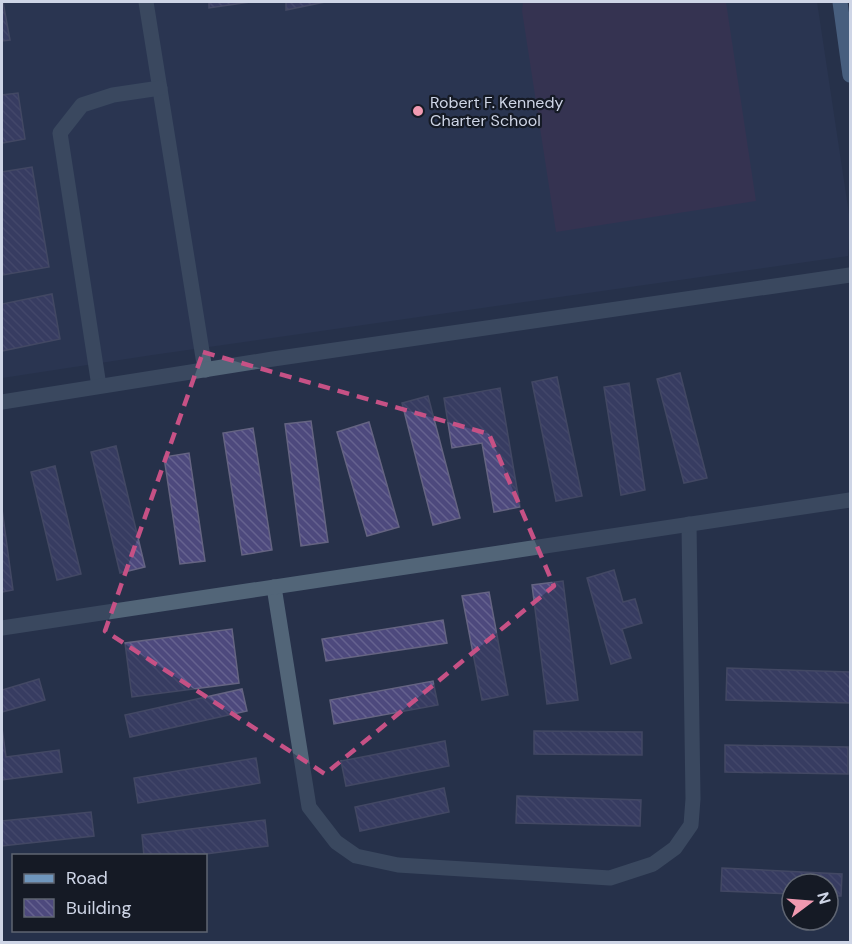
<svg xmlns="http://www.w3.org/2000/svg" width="852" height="944" viewBox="0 0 852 944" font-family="'DM Sans',sans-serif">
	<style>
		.built { fill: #2f3b5a }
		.garden { fill: #47355a }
		.building { fill: url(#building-back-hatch); stroke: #656482; stroke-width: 1.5 }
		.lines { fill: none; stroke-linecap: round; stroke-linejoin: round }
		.minor { stroke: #526578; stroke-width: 15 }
		.major { stroke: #6f96bd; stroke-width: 15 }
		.marked { fill: none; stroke: #c65185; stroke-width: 4.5; stroke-dasharray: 12 8; stroke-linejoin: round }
		.poi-dot { fill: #f19ab1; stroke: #151a25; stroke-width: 2 }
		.labels { text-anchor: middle; stroke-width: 4.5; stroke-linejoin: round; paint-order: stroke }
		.poi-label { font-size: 16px; fill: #ced5e6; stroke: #151a25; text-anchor: start }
	</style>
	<defs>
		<pattern id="building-back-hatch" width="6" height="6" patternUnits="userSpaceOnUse" patternTransform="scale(1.5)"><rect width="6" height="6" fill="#4d497d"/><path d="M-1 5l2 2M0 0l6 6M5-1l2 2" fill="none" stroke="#65628f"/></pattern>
	</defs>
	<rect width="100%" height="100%" fill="#27314a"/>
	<path class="built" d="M2 2H817L850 221 848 256 152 355 2 378Z"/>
	<path class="garden" d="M523 2H726L756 201 556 232 522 11Z"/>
	<g class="building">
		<path d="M2 2H3L10 40 2 41Z"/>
		<path d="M209 2H250L209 8Z"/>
		<path d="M286 2H325L286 10Z"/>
		<path d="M18 93 25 139 2 143V95Z"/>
		<path d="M32 167 49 267 3 275 2 267V172Z"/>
		<path d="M52 294 60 339 2 351V304Z"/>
		<path d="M680 373 707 478 684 483 657 379Z"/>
		<path d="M557 377 582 496 556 501 532 382Z"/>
		<path d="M629 383 645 490 621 495 604 387Z"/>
		<path d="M500 388 520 507 494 512 482 443 452 448 444 398Z"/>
		<path d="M428 396 460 518 433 525 402 403Z"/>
		<path d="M311 421 328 542 301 546 285 424Z"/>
		<path d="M369 422 399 527 367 536 337 432Z"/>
		<path d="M253 428 272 550 242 555 223 433Z"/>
		<path d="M116 446 145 567 120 573 91 452Z"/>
		<path d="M189 453 205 561 180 564 164 457Z"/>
		<path d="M55 466 81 574 57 580 31 472Z"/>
		<path d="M2 509 13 590 2 592Z"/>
		<path d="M614 570 623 602 635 599 642 623 622 629 631 658 611 664 587 578Z"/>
		<path d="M563 581 578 700 547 704 532 585Z"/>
		<path d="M489 592 508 695 482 700 462 596Z"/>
		<path d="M443 620 447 643 326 661 322 639Z"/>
		<path d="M232 629 239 683 132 697 125 643Z"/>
		<path d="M727 668 850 672V703L726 700Z"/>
		<path d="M39 679 45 700 2 712V690Z"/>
		<path d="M433 681 438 705 334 724 330 700Z"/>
		<path d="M242 689 247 711 130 737 125 715Z"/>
		<path d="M2 728 6 757 59 750 62 772 2 780Z"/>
		<path d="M534 731 642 732V755L534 754Z"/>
		<path d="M445 741 449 766 346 786 341 761Z"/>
		<path d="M725 745 848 747V774L725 772Z"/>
		<path d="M256 758 260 783 138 803 134 778Z"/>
		<path d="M444 788 449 812 360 831 355 807Z"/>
		<path d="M517 796 641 800 640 826 516 823Z"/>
		<path d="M91 812 94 836 2 846V821Z"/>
		<path d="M265 820 268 846 190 856H144L142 835Z"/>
		<path d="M722 868 842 874 841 896H828V884H792V894L721 891Z"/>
	</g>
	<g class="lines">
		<g class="minor">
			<path d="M146 2 205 370"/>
			<path d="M99 386 60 133 82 105 113 95 160 88"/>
			<path d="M2 402 273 359 850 275"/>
			<path d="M274 587 309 807 336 842 356 856 398 865 610 878 653 864 675 848 691 825 693 799 689 524"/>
			<path d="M2 628 850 500"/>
		</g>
		<path class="major" d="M840 2 850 75"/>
	</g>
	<path d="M0 0H852V944H0ZM203 352 489 434 554 586 325 774 105 631Z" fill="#27314a" fill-opacity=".55" fill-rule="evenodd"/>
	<path class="marked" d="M203 352 489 434 554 586 325 774 105 631Z"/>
	<circle class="poi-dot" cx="418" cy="111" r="6"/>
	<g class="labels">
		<g class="poi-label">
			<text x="430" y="108">Robert F. Kennedy<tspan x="430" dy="18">Charter School</tspan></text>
		</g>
	</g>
	<rect width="852" height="944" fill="none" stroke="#ced5e6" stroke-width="6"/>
	<rect x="12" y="854" width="195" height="78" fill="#151a25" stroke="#5f6572" stroke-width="1.5"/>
	<rect x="24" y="874" width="30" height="9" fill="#6f96bd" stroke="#5f6572" stroke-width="1.5"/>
	<text x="66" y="884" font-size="18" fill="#ced5e6">Road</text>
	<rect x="24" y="899" width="30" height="18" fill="url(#building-back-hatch)" stroke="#5f6572" stroke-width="1.5"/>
	<text x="66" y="914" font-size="18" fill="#ced5e6">Building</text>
	<g transform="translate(810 902) rotate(74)"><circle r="28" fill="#151a25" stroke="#5f6572" stroke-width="1.5"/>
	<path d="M0-4.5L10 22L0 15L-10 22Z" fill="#f19ab1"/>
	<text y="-9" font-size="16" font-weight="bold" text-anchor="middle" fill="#ced5e6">N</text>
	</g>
</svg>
